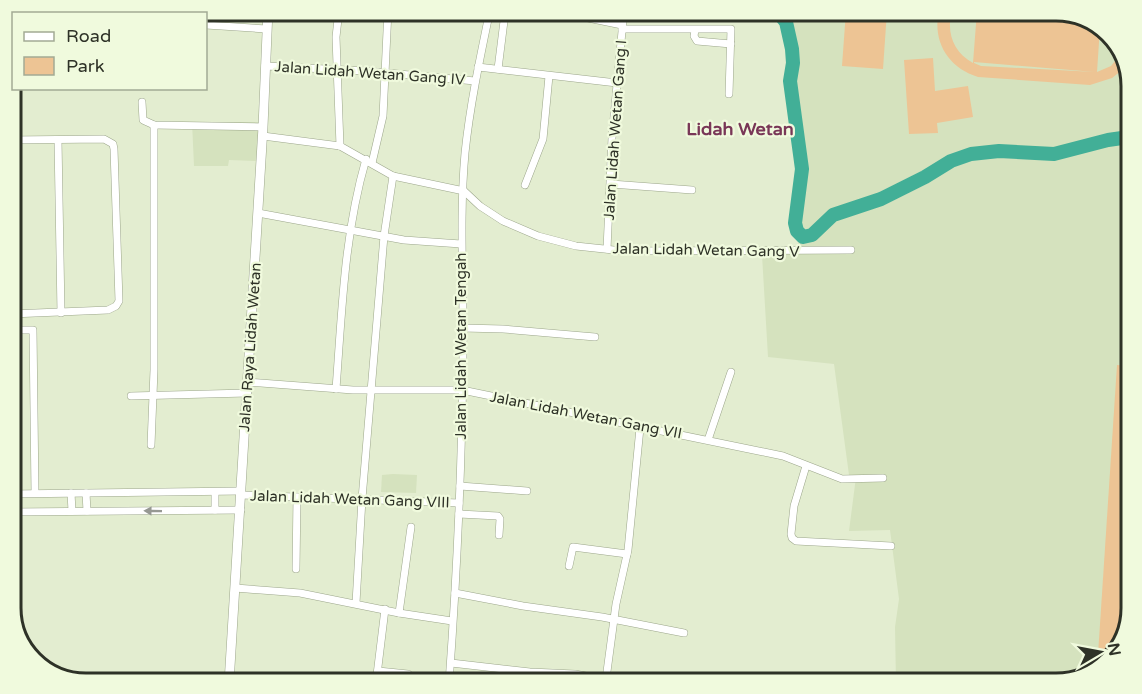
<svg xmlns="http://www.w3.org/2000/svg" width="1142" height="694" viewBox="0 0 1142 694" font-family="'Varela Round',sans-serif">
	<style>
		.built { fill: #d5e2be }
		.green { fill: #edc494; fill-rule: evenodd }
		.water { fill: #42af97 }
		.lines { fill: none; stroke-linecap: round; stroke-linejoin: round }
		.river { stroke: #42af97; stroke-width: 14 }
		.street-casing { stroke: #9ca68b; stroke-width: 8 }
		.secondary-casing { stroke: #9ca68b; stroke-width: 10 }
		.street { stroke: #fff; stroke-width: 7 }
		.secondary { stroke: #fff; stroke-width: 9 }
		.oneway { fill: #969893 }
		.labels { text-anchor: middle; stroke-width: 4.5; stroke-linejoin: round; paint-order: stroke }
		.street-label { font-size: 15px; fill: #2e3227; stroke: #f0fadd }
		.quarter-label { font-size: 18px; font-weight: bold; fill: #793757; stroke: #f0fadd }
		.rim { fill: none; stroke: #2e3227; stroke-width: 3 }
	</style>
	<rect width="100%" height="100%" fill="#e3edd0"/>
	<g class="built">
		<path d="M779 11H1056L1094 21 1121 48 1131 82V608L1121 646 1094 673 1056 683H896L895 627 899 599 890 530 849 531 856 477 849 475 834 364 768 357 762 255 797 252 805 170Z"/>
		<path d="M192 122H259L258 161 229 160 228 166H194Z"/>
		<path d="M393 474 417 475 416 493 381 492 382 475Z"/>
	</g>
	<g class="green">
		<path d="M846 11H887L883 69 842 66Z"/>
		<path d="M1056 11 1094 21 1100 27 1097 72 1111 66 1122 52 1127 66 1112 78 1090 85 978 77C948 68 932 41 939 11H952C946 32 953 52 973 63L977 11ZM974 63V62L1095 72 981 66Z"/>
		<path d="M933 58 935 91 968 86 973 117 937 123 938 133 909 134 904 60Z"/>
		<path d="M1117 365 1131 366V608L1121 646 1097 670Z"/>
	</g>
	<g class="water">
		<path d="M1131 387V474C1117 456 1129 414 1129 391Z"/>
		<path d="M1125 475 1131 481V509L1121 485 1122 476Z"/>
	</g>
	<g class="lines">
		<path class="river" d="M776 10 786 22 792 49 793 63 790 81 802 169 795 223 797 231 803 237 812 235 833 215 881 199 925 177 951 161 971 154 999 151 1054 154 1108 140 1122 138 1131 134"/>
		<g class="street-casing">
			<g id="street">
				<path d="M143 10 146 14"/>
				<path d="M339 10 336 37 340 146"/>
				<path d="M493 10 530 15 583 17 622 25"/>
				<path d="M206 25 267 29"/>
				<path d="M622 29H731L729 94"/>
				<path d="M695 30 694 36 697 41 731 44"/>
				<path d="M265 66 366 71 475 81"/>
				<path d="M478 67 617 83"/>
				<path d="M498 69 505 13"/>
				<path d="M142 102 143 120 154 125 263 127"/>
				<path d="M263 136 340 146 393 176 464 191 480 206 503 221 538 236 576 246 623 251 851 250"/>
				<path d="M11 140 104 139 113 144 114 149 119 301 116 306 108 310 11 314"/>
				<path d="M58 140 61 313"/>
				<path d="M372 163 383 116 388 10"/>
				<path d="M611 184 692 190"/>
				<path d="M525 185 543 139 549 76"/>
				<path d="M258 213 404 240 461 244"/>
				<path d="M607 249 612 138 624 10"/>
				<path d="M463 328 503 329 595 337"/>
				<path d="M11 330H33L35 493"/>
				<path d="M247 382 353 390H462L783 456 842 479 883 478"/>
				<path d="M336 389C342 311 344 235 366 159"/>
				<path d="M131 396 247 393"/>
				<path d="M708 440 731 372"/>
				<path d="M151 445 154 370V125"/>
				<path d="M806 466 794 506 791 534 792 538 796 541 891 546"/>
				<path d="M460 486 527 491"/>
				<path d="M71 493 72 511"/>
				<path d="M86 493 87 511"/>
				<path d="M11 494 241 491"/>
				<path d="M241 495 459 503"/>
				<path d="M215 510V492"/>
				<path d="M11 512 241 510"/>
				<path d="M459 514 498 516 500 519 499 535"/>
				<path d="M569 566 573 547 627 554"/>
				<path d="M296 569 297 497"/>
				<path d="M235 588 300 593 399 613 452 621"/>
				<path d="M455 593 523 606 602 617 684 633"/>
				<path d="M356 603 362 499 384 236 393 176"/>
				<path d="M399 613 411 527"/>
				<path d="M451 663 530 672 575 674 624 683"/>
				<path d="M378 671 408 674"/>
				<path d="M606 679 616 604 628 550 640 428"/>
				<path d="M376 683 385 609"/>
				<path d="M449 683C457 573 462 463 463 353 464 286 459 220 465 153 470 105 480 58 490 10"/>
			</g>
		</g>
		<g class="secondary-casing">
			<path id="secondary" d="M229 683 263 127 268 10"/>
		</g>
		<use href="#street" class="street"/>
		<use href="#secondary" class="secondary"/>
	</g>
	<defs><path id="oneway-solid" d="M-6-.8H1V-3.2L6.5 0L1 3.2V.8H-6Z" transform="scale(1.5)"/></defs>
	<use class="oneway" href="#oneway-solid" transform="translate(153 511) rotate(-179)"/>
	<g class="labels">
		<g class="street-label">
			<text transform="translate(370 73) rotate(4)" y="5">Jalan Lidah Wetan Gang IV</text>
			<text transform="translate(615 130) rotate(-86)" y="5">Jalan Lidah Wetan Gang I</text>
			<text transform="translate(706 250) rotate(1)" y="5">Jalan Lidah Wetan Gang V</text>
			<text transform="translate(461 346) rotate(-90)" y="5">Jalan Lidah Wetan Tengah</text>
			<text transform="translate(250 347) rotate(-86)" y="5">Jalan Raya Lidah Wetan</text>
			<text transform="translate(586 415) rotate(11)" y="5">Jalan Lidah Wetan Gang VII</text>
			<text transform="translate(350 499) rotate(2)" y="5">Jalan Lidah Wetan Gang VIII</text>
		</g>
		<g class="quarter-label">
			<text x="740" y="135">Lidah Wetan</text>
		</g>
	</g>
	<path d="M0 0H1142V694H0ZM86 21H1056A65 65 0 0 1 1121 86V608A65 65 0 0 1 1056 673H86A65 65 0 0 1 21 608V86A65 65 0 0 1 86 21Z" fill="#f0fadd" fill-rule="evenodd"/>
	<path class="rim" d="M86 21H1056A65 65 0 0 1 1121 86V608A65 65 0 0 1 1056 673H86A65 65 0 0 1 21 608V86A65 65 0 0 1 86 21Z"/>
	<rect x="12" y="12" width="195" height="78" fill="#f0fadd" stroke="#a2aa94" stroke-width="1.5"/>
	<rect x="24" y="32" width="30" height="9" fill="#ffffff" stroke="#a2aa94" stroke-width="1.5"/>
	<text x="66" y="42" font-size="18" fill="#2e3227">Road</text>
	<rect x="24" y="57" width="30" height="18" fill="#edc494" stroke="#a2aa94" stroke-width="1.5"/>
	<text x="66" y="72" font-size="18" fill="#2e3227">Park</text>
	<g transform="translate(1100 652) rotate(80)" stroke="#f0fadd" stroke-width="4.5" paint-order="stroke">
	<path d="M0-4.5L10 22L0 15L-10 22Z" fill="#2e3227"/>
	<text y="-9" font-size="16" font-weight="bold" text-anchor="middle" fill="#2e3227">N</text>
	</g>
</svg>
